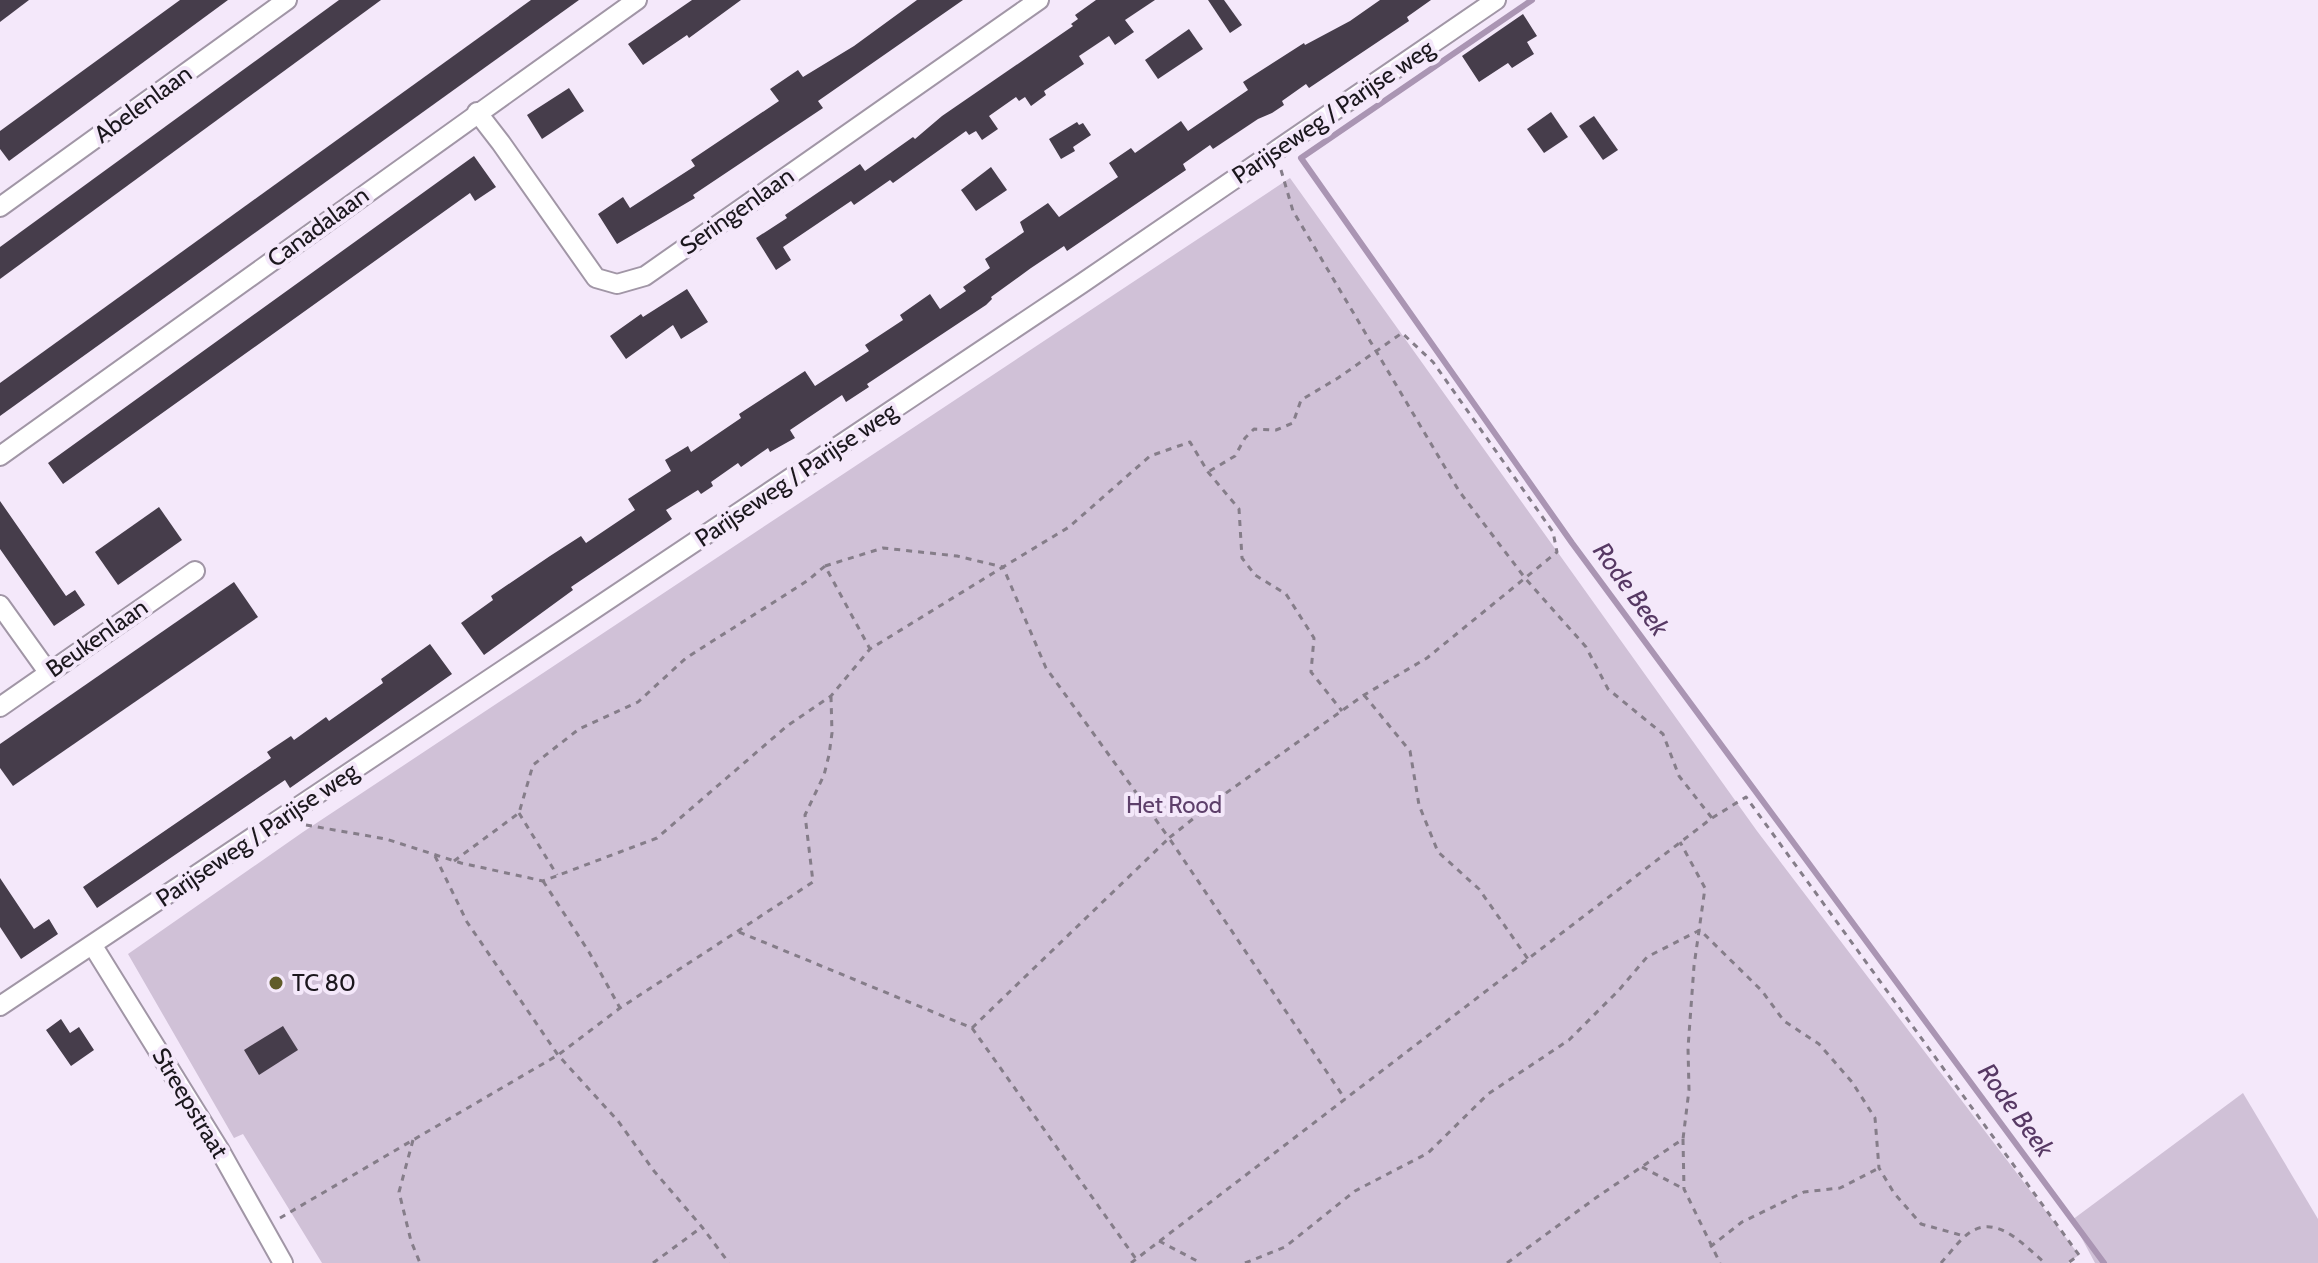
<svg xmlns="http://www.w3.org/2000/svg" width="2318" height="1263" viewBox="0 0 2318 1263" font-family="Cabin,sans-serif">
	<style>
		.green { fill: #d0c1d7 }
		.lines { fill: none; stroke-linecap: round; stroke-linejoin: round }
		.stream { stroke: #aa95b3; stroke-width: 6 }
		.building { fill: #463d4b }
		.street-casing { stroke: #a196a6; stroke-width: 22 }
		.path { stroke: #857d89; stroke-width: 3; stroke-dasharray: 6 6; stroke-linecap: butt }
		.street { stroke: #fff; stroke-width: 18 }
		.poi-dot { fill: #605c29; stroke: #f4e8fa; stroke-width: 3 }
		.labels { text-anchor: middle; stroke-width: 8; stroke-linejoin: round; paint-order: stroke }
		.street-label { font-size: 24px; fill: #1b171d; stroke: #f4e8fa }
		.park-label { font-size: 24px; fill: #5d3f6a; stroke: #f4e8fa }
		.poi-label { font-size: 24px; fill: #1b171d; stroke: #f4e8fa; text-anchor: start }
		.water-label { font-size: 26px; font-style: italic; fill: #573964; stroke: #f4e8fa }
	</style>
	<rect width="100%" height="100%" fill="#f4e8fa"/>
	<g class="green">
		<path d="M1290 178 1757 831 2079 1255 2068 1263H322L243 1134 234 1138 128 954 303 832Z"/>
		<path d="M2243 1093 2318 1219V1263H2095L2072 1220Z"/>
	</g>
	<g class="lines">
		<path class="stream" d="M1532 0 1301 158 1572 543 2104 1263"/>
	</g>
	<g class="building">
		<path d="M0 0H29L0 22Z"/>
		<path d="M180 0H228L9 161 0 149V131Z"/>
		<path d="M339 0H381L0 279V247Z"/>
		<path d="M531 0H579L0 416V383Z"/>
		<path d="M692 0H741L689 38 687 35 643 65 628 44Z"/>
		<path d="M917 0H963L818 101 823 108 693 195 695 198 617 244 598 214 623 197 630 208 695 166 691 160 779 101 770 89 798 70 803 77 854 46Z"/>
		<path d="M1096 0H1155L1125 20 1134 32 1115 45 1109 36 1079 56 1084 64 1044 91 1046 95 1031 106 1025 97 1019 101 1016 97 989 116 998 129 982 140 976 131 969 135 966 131 893 183 890 180 854 205 851 201 783 247 791 260 776 270 756 238 787 218 785 215 860 164 865 171 913 137 915 139 942 116 1073 26 1071 24 1078 19 1075 15Z"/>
		<path d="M1208 0H1224L1242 25 1230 33Z"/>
		<path d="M1380 0H1431L1407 17 1409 21 1309 88 1306 84 1282 101 1284 105 1272 113 1258 119 1213 149 1210 145 1183 164 1186 170 1067 251 1064 246 1031 268 991 297 992 299 986 305 867 384 869 387 846 402 842 395 790 430 795 438 770 452 768 448 741 467 738 463 711 482 713 486 701 494 698 490 666 510 672 519 571 587 573 590 484 655 461 623 493 600 491 596 550 556 581 536 586 543 635 510 628 499 671 471 665 460 688 446 691 452 741 418 739 414 805 371 815 386 869 351 865 345 903 320 900 315 930 294 940 309 966 291 963 287 990 268 985 259 1024 232 1020 222 1048 203 1059 217 1118 177 1109 163 1131 148 1135 153 1181 121 1188 131 1248 90 1243 82 1304 43 1305 45 1350 21Z"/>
		<path d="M1523 14 1537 36 1527 42 1534 54 1512 68 1508 63 1479 82 1462 56Z"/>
		<path d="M1189 29 1203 49 1158 79 1145 60Z"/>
		<path d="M569 88 584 111 542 139 527 115Z"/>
		<path d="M1551 112 1568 137 1544 153 1527 129Z"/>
		<path d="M1594 116 1618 150 1603 160 1579 126Z"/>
		<path d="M1077 122 1079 125 1083 123 1091 135 1073 147 1075 151 1061 159 1049 139Z"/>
		<path d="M474 156 496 187 475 201 470 193 63 484 48 463Z"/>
		<path d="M991 167 1007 190 976 211 961 190Z"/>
		<path d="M687 289 708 322 681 339 673 325 626 359 610 336 641 314 643 317Z"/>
		<path d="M0 501 66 596 75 590 85 605 54 626 0 549Z"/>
		<path d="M159 507 182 540 118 585 95 552Z"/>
		<path d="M234 582 258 617 13 786 0 768V744Z"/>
		<path d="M430 644 452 674 290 788 285 780 97 908 83 887 271 758 267 752 291 736 294 740 326 717 329 721 383 683 381 679Z"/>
		<path d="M0 878 34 929 49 919 58 934 21 959 0 927Z"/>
		<path d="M61 1019 70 1033 79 1027 94 1050 71 1066 46 1030Z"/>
		<path d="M283 1026 298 1050 259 1075 244 1050Z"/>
	</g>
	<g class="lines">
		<g class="street-casing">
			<g id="street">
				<path d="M477 112 501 143 596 278 617 284 645 276 1039 0"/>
				<path d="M0 207 287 0"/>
				<path d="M0 456 637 0"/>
				<path d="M0 605 48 672"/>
				<path d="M0 707 195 571"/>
				<path d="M93 946 219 1149 283 1263"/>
				<path d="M0 1006 1081 284 1496 0"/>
			</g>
		</g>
		<g class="path">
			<path d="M1281 170 1293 211 1459 491 1525 578 1586 647 1608 689 1663 734 1679 776 1712 818"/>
			<path d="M825 566 883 548 957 556 1003 567 1069 527 1150 456 1190 442 1208 472 1239 509 1242 558 1255 575 1286 594 1314 638 1311 672 1342 711"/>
			<path d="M1364 695 1410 751 1419 805 1438 852 1479 889 1528 959"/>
			<path d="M519 813 557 875"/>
			<path d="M306 825 386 839 461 863 543 881 657 838 787 726 831 696 870 649 1003 567 1046 668 1169 838 1219 798 1364 695 1427 658 1557 552 1553 532 1433 362 1402 333 1338 378 1301 400 1293 423 1276 430 1254 429 1245 438 1235 456 1208 472"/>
			<path d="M435 856 467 922 558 1055 618 1121 654 1171 702 1227 729 1263"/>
			<path d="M454 861 519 813 533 765 579 729 638 702 686 658 807 581 825 566 870 649"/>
			<path d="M543 881 589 952 620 1008"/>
			<path d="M739 932 972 1028 1136 1259"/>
			<path d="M972 1028 1169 838 1345 1099"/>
			<path d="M1683 1139 1684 1189 1720 1263"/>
			<path d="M413 1140 399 1192 411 1241 420 1263"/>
			<path d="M1642 1167 1684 1189"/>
			<path d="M280 1218 558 1055 620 1008 813 882 805 815 824 775 829 755 832 733 831 697"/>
			<path d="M1159 1241 1201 1263"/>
			<path d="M1710 1247 1742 1222 1804 1192 1840 1188 1879 1168"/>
			<path d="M653 1263 702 1227"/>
			<path d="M1131 1263 1712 818 1746 797 2079 1255 2068 1263"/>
			<path d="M1245 1263 1285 1247 1355 1191 1428 1153 1488 1094 1569 1040 1619 990 1647 957 1700 930 1762 991 1784 1021 1819 1044 1852 1082 1875 1118 1879 1168 1894 1193 1921 1224 1964 1236"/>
			<path d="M1507 1263 1597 1197 1683 1139 1689 1090 1688 1048 1694 966 1705 888 1680 842"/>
			<path d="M1941 1263C1948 1255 1955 1246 1963 1238 1993 1209 2021 1243 2045 1263"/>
		</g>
		<use href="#street" class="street"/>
	</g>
	<circle class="poi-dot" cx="276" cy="983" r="8"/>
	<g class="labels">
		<g class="street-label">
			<text transform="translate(143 104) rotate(-36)" y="8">Abelenlaan</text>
			<text transform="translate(1333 112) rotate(-34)" y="8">Parijseweg / Parijse weg</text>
			<text transform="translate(737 211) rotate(-35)" y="8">Seringenlaan</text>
			<text transform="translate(318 227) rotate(-36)" y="8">Canadalaan</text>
			<text transform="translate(796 475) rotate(-34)" y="8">Parijseweg / Parijse weg</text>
			<text transform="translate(97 638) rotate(-35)" y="8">Beukenlaan</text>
			<text transform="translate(257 835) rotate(-34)" y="8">Parijseweg / Parijse weg</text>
			<text transform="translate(190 1103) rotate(59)" y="8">Streepstraat</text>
		</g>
		<g class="park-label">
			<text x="1174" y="813">Het Rood</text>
		</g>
		<g class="poi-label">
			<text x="292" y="991">TC 80</text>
		</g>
		<g class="water-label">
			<text transform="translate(1631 589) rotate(54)" y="9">Rode Beek</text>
			<text transform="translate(2016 1110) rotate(54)" y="9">Rode Beek</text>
		</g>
	</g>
</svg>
